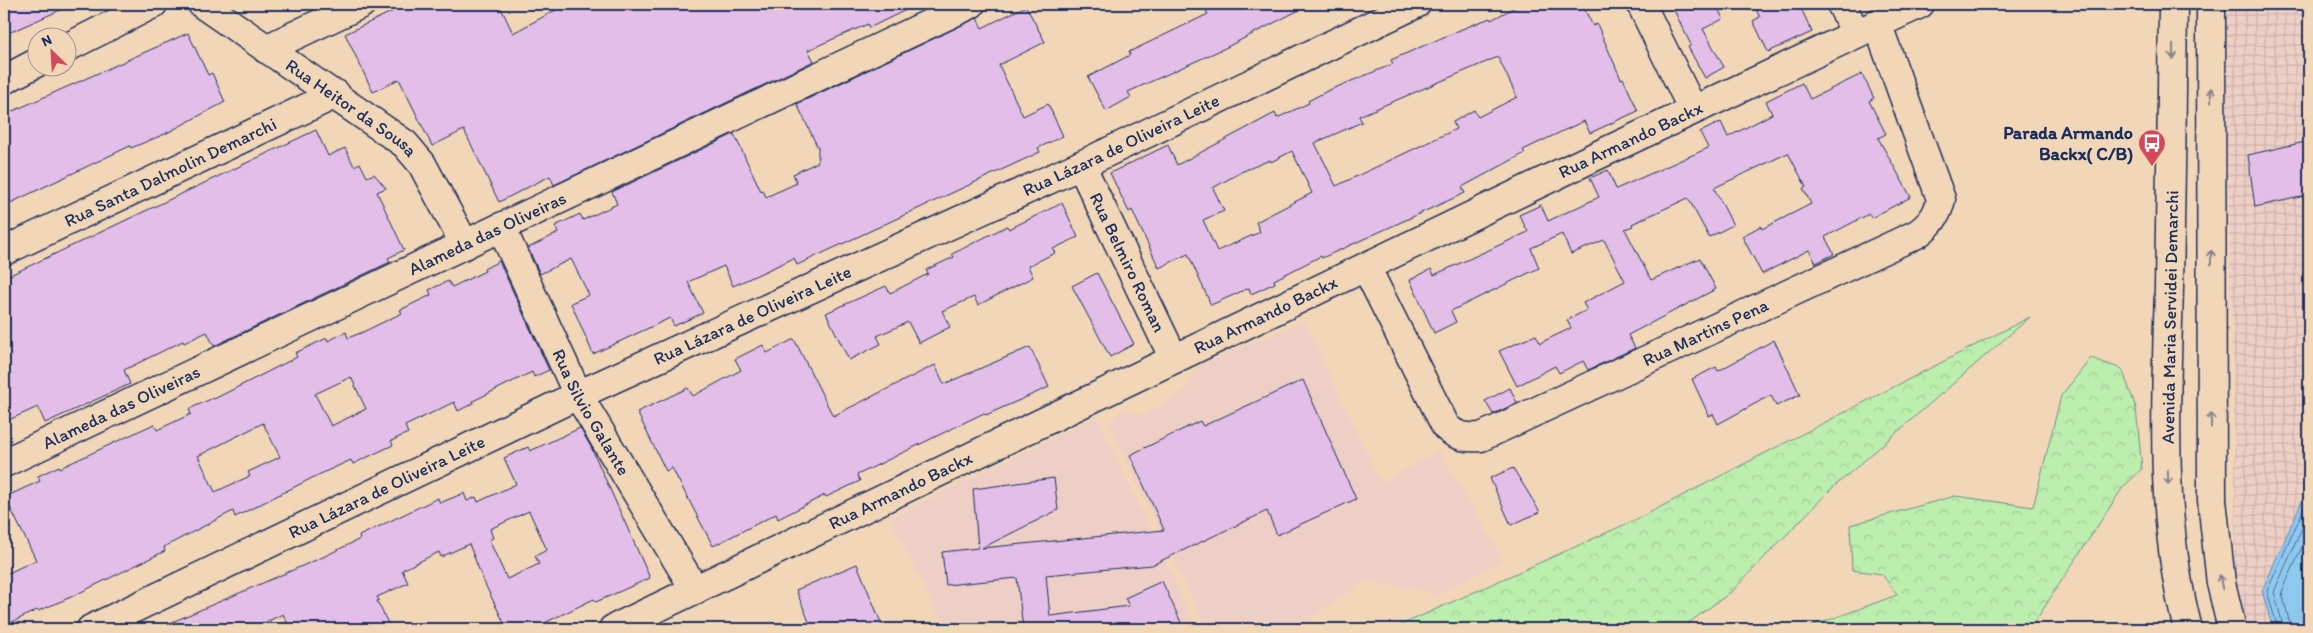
<svg xmlns="http://www.w3.org/2000/svg" width="2313" height="633" viewBox="0 0 2313 633" font-family="Itim,sans-serif">
	<style>
		.built { fill: #eecfc6 }
		.industrial { fill: url(#industrial-grid) }
		.forest { fill: url(#forest-crowns); stroke: #6c8e86 }
		.water { fill: #8fc8ee; stroke: #618bb4 }
		.lines { fill: none; stroke-linecap: round; stroke-linejoin: round }
		.shore { stroke: #496c98; stroke-width: 1 }
		.building { fill: #e3bee8; stroke: #1b2f5e; fill-rule: evenodd }
		.minor-casing { stroke: #1b2f5e; stroke-width: 31 }
		.major-casing { stroke: #1b2f5e; stroke-width: 31 }
		.minor { stroke: #f2d6b8; stroke-width: 28 }
		.major { stroke: #f2d6b8; stroke-width: 28 }
		.oneway { stroke: #86828b }
		.labels { text-anchor: middle; stroke-width: 4.5; stroke-linejoin: round; paint-order: stroke }
		.street-label { font-size: 18px; fill: #1b2f5e; stroke: #f2d6b8 }
		.poi-label { font-size: 18px; font-weight: bold; fill: #1b2f5e; stroke: #f2d6b8; text-anchor: end }
	</style>
	<defs>
		<pattern id="industrial-grid" width="8" height="8" patternUnits="userSpaceOnUse" patternTransform="scale(1.25)"><rect width="8" height="8" fill="#eecfc6"/><path d="M0 4h8M4 0v8" fill="none" stroke="#ccb2ac"/></pattern>
		<pattern id="forest-crowns" width="20" height="18" patternUnits="userSpaceOnUse" patternTransform="scale(1.25)"><rect width="20" height="18" fill="#bceead"/><path d="M2 6a3 3 0 1 1 6 0M12 15a3 3 0 1 1 6 0" fill="none" stroke="#a1cc97"/></pattern>
	</defs>
	<rect width="100%" height="100%" fill="#f2d6b8"/>
	<filter id="ink" filterUnits="userSpaceOnUse"><feTurbulence type="fractalNoise" baseFrequency=".02" numOctaves="2"/><feDisplacementMap in="SourceGraphic" scale="10" xChannelSelector="R" yChannelSelector="G"/><feConvolveMatrix kernelMatrix="1 2 1 2 8 2 1 2 1" color-interpolation-filters="sRGB"/></filter>
	<g filter="url(#ink)">
		<g class="built">
			<path d="M1304 321 1381 484 1439 450 1503 560 1432 597 1428 591 1364 581 1296 629H1206L1109 423 1123 408 1143 416 1185 391 1198 366Z"/>
			<path d="M1097 416 1197 629H945L890 518Z"/>
		</g>
		<path class="industrial" d="M2228 4H2309V629H2242L2235 598V444L2225 106 2224 57Z"/>
		<g class="forest">
			<path d="M2030 317 1829 491 1731 592 1680 629H1392L1635 520Z"/>
			<path d="M2091 358 2122 369 2136 408 2142 469 2123 487 2030 629H1804L1897 595 1882 574 1852 570 1850 525 1955 496 2033 507 2061 396Z"/>
		</g>
		<path class="water" d="M2309 485V629H2273L2262 591Z"/>
		<g class="lines">
			<g class="shore">
				<path d="M2278 629 2267 591 2309 497"/>
				<path d="M2284 629 2274 592 2309 512"/>
				<path d="M2291 629 2282 592 2309 531"/>
			</g>
		</g>
		<g class="building">
			<path d="M4 4H74L4 35Z"/>
			<path d="M408 4H499L513 33 567 4H918L869 28 868 24 808 50 814 61 554 185 550 176 499 202 464 130 432 146 399 79 373 92 345 34Z"/>
			<path d="M1222 4H1311L1225 48 1128 92 1131 97 1106 111 1088 77 1130 55 1129 52 1208 14 1206 11Z"/>
			<path d="M1521 4H1582L1593 26 1597 24 1621 79 1623 78 1638 111 1590 133 1584 121 1523 150 1525 153 1462 187 1465 193 1322 258 1321 256 1274 280 1275 283 1251 294 1249 288 1211 305 1188 254 1159 268 1132 210 1129 212 1110 173 1168 145 1177 165 1275 113 1277 118 1309 103 1308 101 1327 91 1393 64 1391 60 1462 29 1490 18 1491 20ZM1498 57 1517 97 1478 117 1474 110 1453 122 1456 129 1336 186 1315 143 1362 122 1359 116ZM1292 151 1312 193 1256 222 1260 232 1217 251 1203 220 1224 211 1213 188 1241 172 1270 160 1271 162Z"/>
			<path d="M1671 4H1716L1723 19 1703 29 1724 67 1705 78 1688 47 1691 45Z"/>
			<path d="M1753 4H1799L1812 32 1768 52 1753 21 1760 17Z"/>
			<path d="M1026 6 1045 42 999 65 1023 116 1048 104 1063 136 1038 148 1040 152 797 265 794 258 733 286 724 266 688 282 703 313 674 326 670 318 593 354 571 303 589 295 571 259 540 274 528 248 558 233 555 226 580 214 583 220 617 204 612 192 734 134 761 191 763 190 766 197 797 183 793 174 818 162V148L797 104 977 18 982 28Z"/>
			<path d="M188 33 208 75 212 73 225 102 165 134 131 148 130 146 4 206V115Z"/>
			<path d="M1862 74 1874 98 1869 101 1886 134 1878 138 1911 197 1871 218 1869 214 1825 237 1834 254 1816 263 1809 250 1762 274 1742 236 1761 226 1762 229 1811 204 1803 188 1806 187 1788 153 1714 188 1733 225 1709 237 1688 198 1632 224 1633 226 1625 229 1651 280 1700 258 1716 289 1628 335 1635 348 1588 370 1583 361 1559 373 1555 366 1517 386 1499 351 1536 335 1540 343 1571 328 1567 320 1587 310 1583 303 1625 281 1604 240 1571 254 1562 234 1531 248 1539 268 1451 311 1456 322 1434 333 1410 280 1431 269 1434 275 1528 232 1519 215 1541 205 1548 221 1599 197 1590 178 1608 170 1616 189 1708 148 1700 132 1721 122 1728 137 1772 114 1766 101 1802 83 1810 99Z"/>
			<path d="M316 130 328 156 345 148 354 166 360 163 367 177 374 174 386 188 377 192 404 250 388 258 390 262 214 346 207 332 184 343 183 341 124 370 130 384 45 423 38 407 4 422V278Z"/>
			<path d="M2309 141V195L2255 207 2248 155Z"/>
			<path d="M1062 203 1078 237 1053 249 1055 253 1028 266 1033 277 978 305 974 297 942 311 950 327 919 343 908 322 877 336 881 344 849 360 826 313 886 286 890 293 928 274 926 270 954 257 952 254 1007 226 1009 229Z"/>
			<path d="M499 261 549 370 534 377 532 372 473 401 474 403 458 411 454 402 405 426 408 433 391 441 393 445 353 464 351 460 316 476 235 517 233 511 164 547 165 551 71 597 38 611 37 610 4 626V575L36 560 5 497 40 481 38 476 59 466 60 468 154 424 157 430 191 414 189 409 213 398 214 399 297 357 295 353 327 338 328 341 346 332 348 338 363 332 402 313 400 310 431 295 429 290 448 281 452 287 485 271 484 269ZM351 377 366 409 331 426 315 394ZM263 423 280 457 248 472 250 476 215 492 198 456Z"/>
			<path d="M1097 273 1134 344 1110 357 1072 286Z"/>
			<path d="M794 339 833 416 935 365 944 384 1030 347 1049 387 986 415 984 413 857 475 860 481 826 497 825 495 778 519 776 514 713 546 672 468 666 471 637 412 688 388 693 396 741 370 735 359 763 345 767 353Z"/>
			<path d="M1774 340 1800 395 1776 406 1771 395 1718 424 1713 414 1709 416 1692 379 1716 367 1718 371Z"/>
			<path d="M1303 380 1356 499 1277 535 1267 511 1152 565 1046 575 1050 616 1129 606 1125 598 1162 581 1184 629H1023L1017 578 946 585 942 552 978 548 973 489 1054 478 1058 510 982 548 1164 530 1130 455 1200 421 1203 426Z"/>
			<path d="M1510 388 1517 403 1493 414 1485 401Z"/>
			<path d="M580 428 591 447 650 578 596 602 594 599 532 629H507L483 580 469 544 441 557 439 552 402 570 408 583 377 597 379 600 377 601 391 629H290L283 614 251 629H156L323 557 360 539 359 536 438 498 440 503 464 493 467 501 476 497 478 502 516 484 504 458 528 447 530 451ZM529 511 547 550 535 556 539 564 507 579 489 540 493 538 490 529Z"/>
			<path d="M1513 468 1540 512 1511 525 1490 478Z"/>
			<path d="M857 564 882 625 871 629H812L796 590Z"/>
		</g>
		<g class="lines">
			<g class="minor-casing">
				<g id="minor">
					<path id="s1" d="M202 4 405 144 422 164 465 245"/>
					<path d="M1641 4 1693 110"/>
					<path d="M1841 4 1856 33"/>
					<path d="M68 47 153 4"/>
					<path d="M266 49 361 4"/>
					<path d="M4 80 38 62"/>
					<path id="s2" d="M1081 165 1174 359"/>
					<path id="s3" d="M501 227 578 395 695 590"/>
					<path id="s4" d="M4 251 336 94"/>
					<path id="s5" d="M1366 267 1446 427C1457 437 1467 438 1481 437L1917 234C1930 225 1938 215 1941 199L1877 23"/>
					<path id="s6" d="M4 463 971 4"/>
					<path id="s7" d="M91 629 578 395 1081 165 1416 4"/>
					<path id="s8" d="M613 629 1596 156 1920 4"/>
				</g>
			</g>
			<g class="major-casing">
				<g id="major">
					<path d="M2173 4C2172 98 2171 193 2169 287 2166 399 2159 520 2188 629"/>
					<path d="M2211 4 2212 500 2221 583 2232 629"/>
				</g>
			</g>
			<use href="#minor" class="minor"/>
			<use href="#major" class="major"/>
		</g>
		<defs><path id="oneway-shaft" d="M-6 0H5M1.5-3L5.5 0L1.5 3" fill="none" stroke-width="1.6" stroke-linecap="round" stroke-linejoin="round" transform="scale(1.25)"/></defs>
		<g class="oneway">
			<use href="#oneway-shaft" transform="translate(2173 52) rotate(90)"/>
			<use href="#oneway-shaft" transform="translate(2211 95) rotate(-90)"/>
			<use href="#oneway-shaft" transform="translate(2211 257) rotate(-90)"/>
			<use href="#oneway-shaft" transform="translate(2211 420) rotate(-90)"/>
			<use href="#oneway-shaft" transform="translate(2168 477) rotate(88)"/>
			<use href="#oneway-shaft" transform="translate(2221 582) rotate(-100)"/>
		</g>
	</g>
	<defs>
		<g id="bus-pin" transform="scale(1.4375)"><path d="M0 17L-7.5 6A9.5 9.5 0 1 1 7.5 6Z" fill="#d1495b" stroke="#f2d6b8"/><path d="M-5-6H5V4H4V6H2V4H-2V6H-4V4H-5ZM-3.5-4V0h7V-4ZM-3.5 1.2v1.5H-2V1.2ZM2 1.2v1.5H3.5V1.2Z" fill="#fff"/></g>
	</defs>
	<g fill-rule="evenodd">
		<use href="#bus-pin" x="2152" y="143"/>
	</g>
	<g class="labels">
		<g class="street-label">
			<text dy="6" stroke="none"><textPath href="#s1" startOffset="182">Rua Heitor da Sousa</textPath></text>
			<text dy="6" stroke="none"><textPath href="#s8" startOffset="1129">Rua Armando Backx</textPath></text>
			<text dy="6" stroke="none"><textPath href="#s7" startOffset="1138">Rua Lázara de Oliveira Leite</textPath></text>
			<text dy="6" stroke="none"><textPath href="#s4" startOffset="184">Rua Santa Dalmolin Demarchi</textPath></text>
			<text dy="6" stroke="none"><textPath href="#s6" startOffset="535">Alameda das Oliveiras</textPath></text>
			<text dy="6" stroke="none"><textPath href="#s2" startOffset="108">Rua Belmiro Roman</textPath></text>
			<text dy="6" stroke="none"><textPath href="#s7" startOffset="732">Rua Lázara de Oliveira Leite</textPath></text>
			<text dy="6" stroke="none"><textPath href="#s8" startOffset="724">Rua Armando Backx</textPath></text>
			<text transform="translate(2170 317) rotate(-89)" y="6">Avenida Maria Servidei Demarchi</text>
			<text dy="6" stroke="none"><textPath href="#s5" startOffset="464">Rua Martins Pena</textPath></text>
			<text dy="6" stroke="none"><textPath href="#s6" startOffset="130">Alameda das Oliveiras</textPath></text>
			<text dy="6" stroke="none"><textPath href="#s3" startOffset="206">Rua Silvio Galante</textPath></text>
			<text dy="6" stroke="none"><textPath href="#s7" startOffset="328">Rua Lázara de Oliveira Leite</textPath></text>
			<text dy="6" stroke="none"><textPath href="#s8" startOffset="319">Rua Armando Backx</textPath></text>
		</g>
		<g class="poi-label">
			<text x="2133" y="139">Parada Armando<tspan x="2133" dy="21">Backx( C/B)</tspan></text>
		</g>
	</g>
	<rect width="2313" height="633" fill="none" stroke="#f2d6b8" stroke-width="20"/>
	<rect x="10" y="10" width="2293" height="613" fill="none" stroke="#1b2f5e" stroke-width="2" filter="url(#ink)"/>
	<g transform="translate(52 52) rotate(335)"><circle r="24" fill="#f2d6b8" stroke="#9c9394"/>
	<path d="M0-4L9 19L0 12L-9 19Z" fill="#d1495b"/>
	<text y="-8" font-size="14" font-weight="bold" text-anchor="middle" fill="#1b2f5e">N</text>
	</g>
</svg>
